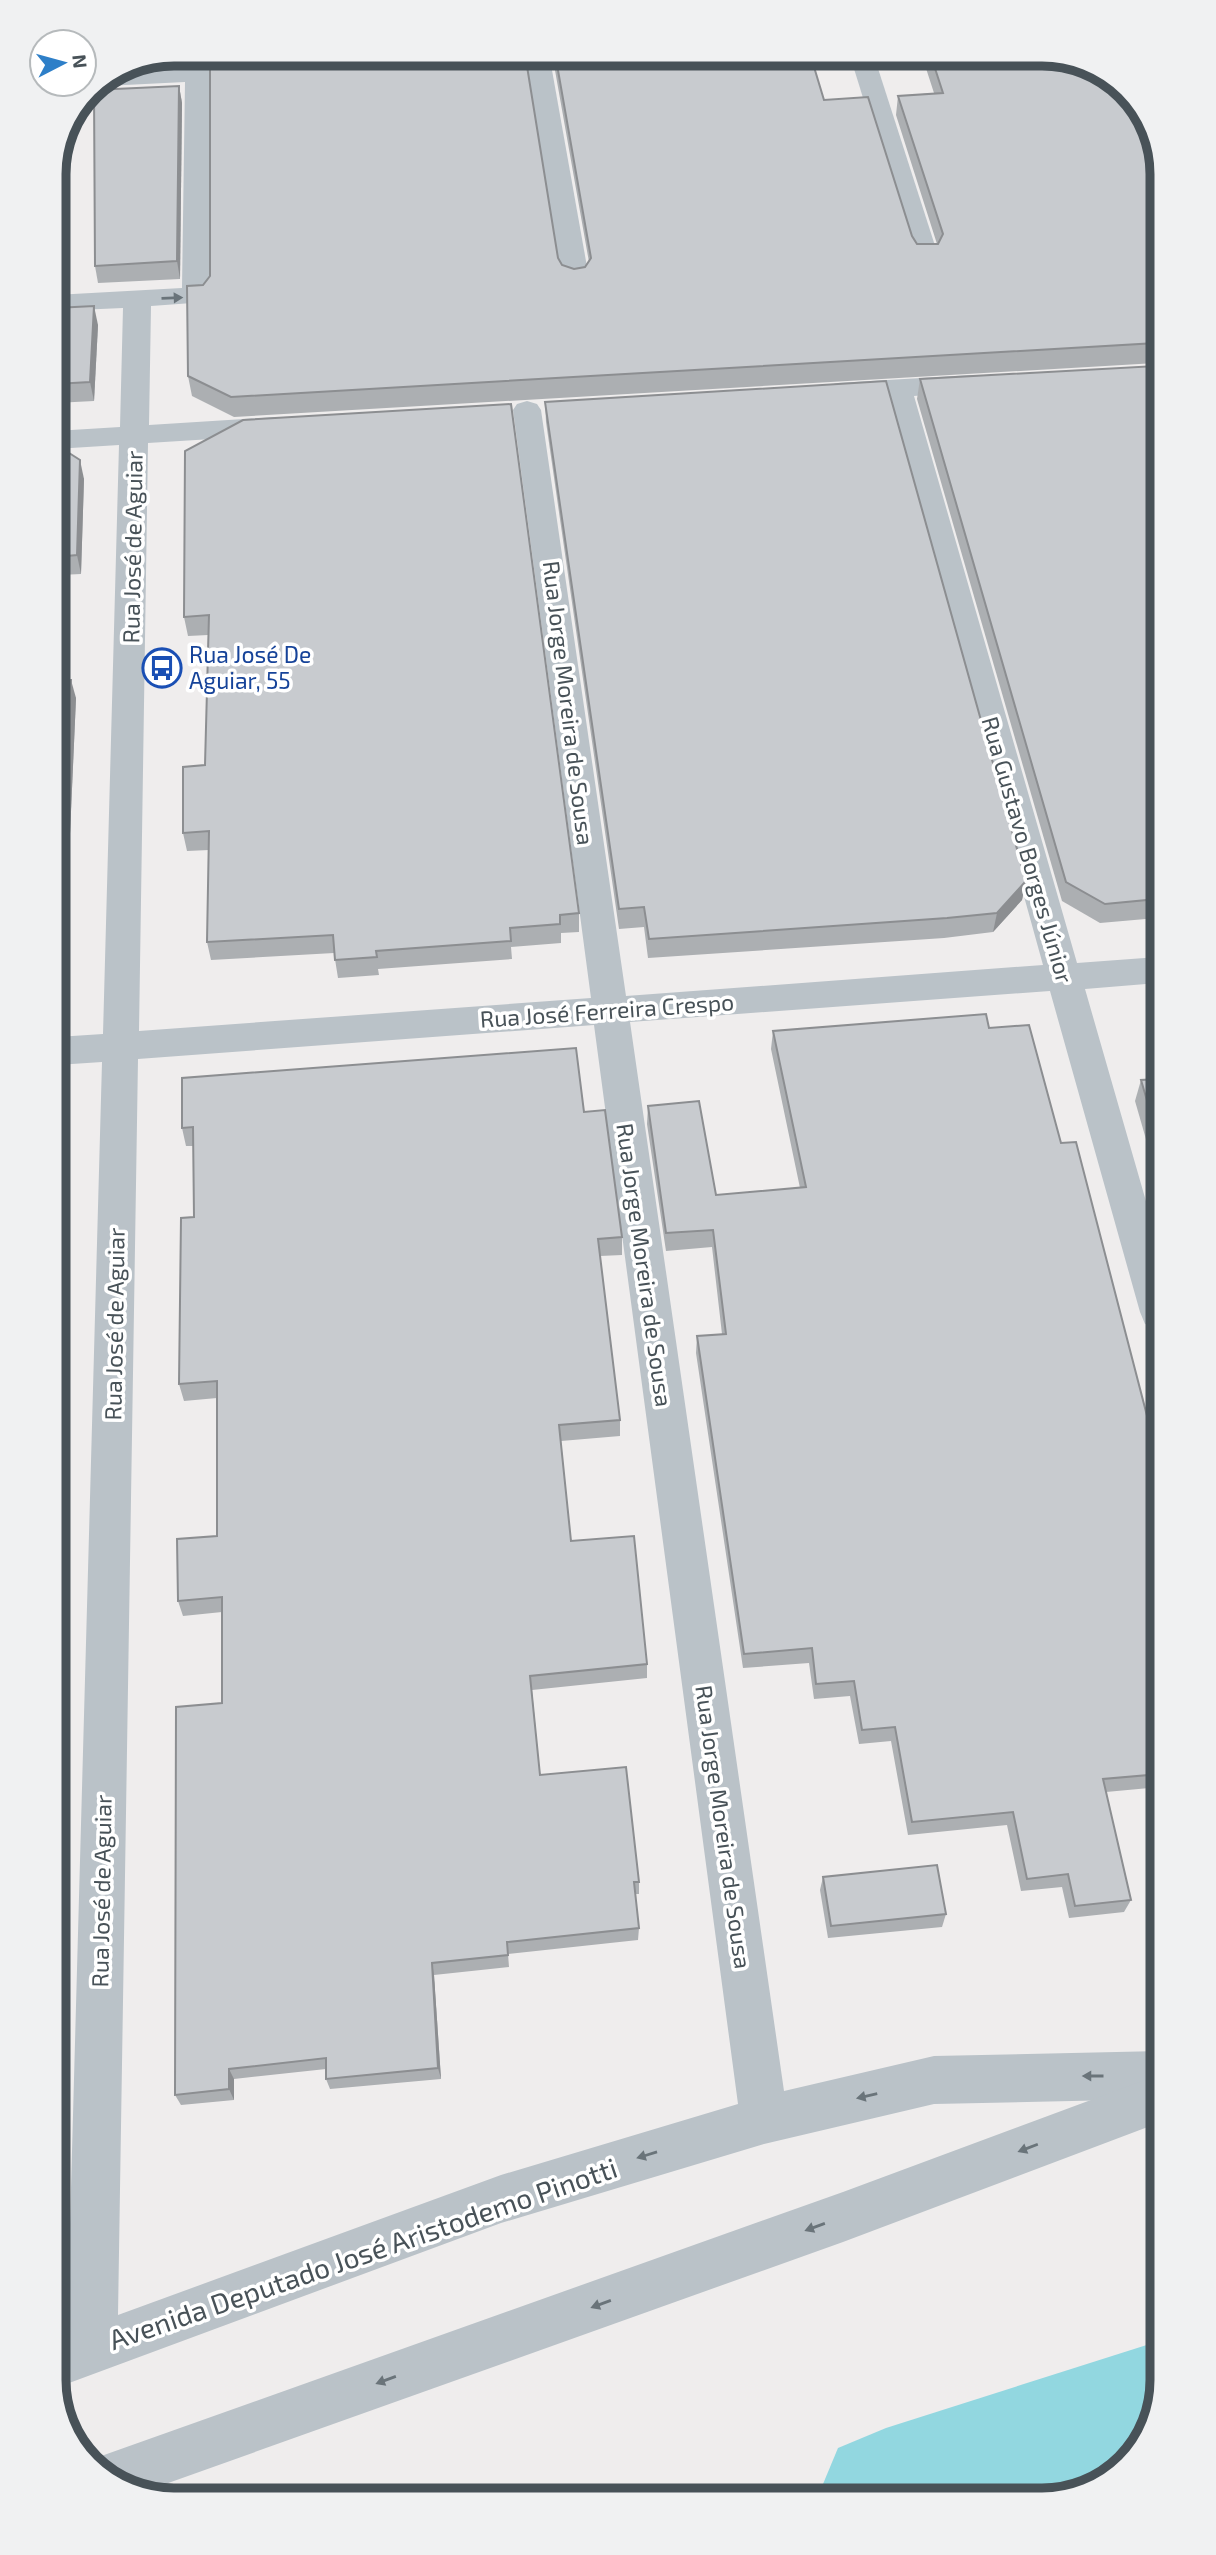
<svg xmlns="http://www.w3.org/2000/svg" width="1216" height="2555" viewBox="0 0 1216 2555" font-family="'Exo 2',sans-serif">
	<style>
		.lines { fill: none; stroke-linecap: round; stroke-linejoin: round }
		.river { fill: #92d7e0; fill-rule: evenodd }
		.minor { fill: #bac2c8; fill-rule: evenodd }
		.tertiary { fill: #bac2c8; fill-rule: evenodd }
		.wall { fill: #acafb2 }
		.shaded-wall { fill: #8c8e91 }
		.building { fill: #c8cbcf; stroke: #8c8e91; stroke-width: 2 }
		.oneway { fill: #6a747a }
		.labels { text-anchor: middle; stroke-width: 7; stroke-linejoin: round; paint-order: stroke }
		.street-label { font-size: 23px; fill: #485258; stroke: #fff }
		.transit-label { font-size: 23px; fill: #164399; stroke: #fff; text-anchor: start }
		.near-street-label { font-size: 28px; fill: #485258; stroke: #fff }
		.rim { fill: none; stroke: #485258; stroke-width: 9 }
	</style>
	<rect width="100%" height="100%" fill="#efeded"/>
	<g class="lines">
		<path class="river" d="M1153 2343 1162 2346V2381L1141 2448 1080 2494 818 2496 838 2448 886 2428Z"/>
		<g class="minor">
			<path d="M850 56H874L938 255 935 261 925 263 915 261 912 255Z"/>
			<path d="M550 59 589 278 585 284 575 286 565 284 561 278 526 60Z"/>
			<path d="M261 64 270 66 273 71 270 76 210 81V296L206 302 151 306 149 425 277 417 287 420 291 426 287 432 277 435 148 443 139 1031 591 998 513 410 517 404 527 401 537 404 541 410 626 996 1043 965 886 398 837 401 827 398 823 392 827 386 837 383 972 375 982 378 986 384 982 390 914 396 1077 963 1158 957V983L1085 989 1158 1243 1159 1328 1145 1324 1140 1312 1050 991 630 1022 784 2091 934 2056 1161 2051V2099L934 2104 764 2144 501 2223 61 2386V2336L67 2333 102 1062 57 1065V1037L103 1034 119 445 55 449V431L120 427 123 308 55 311V295L182 288 185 82 105 86 97 85 118 71ZM594 1025 738 2104 501 2175 118 2315 138 1059Z"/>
		</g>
		<path class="tertiary" d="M1161 2074V2122L843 2242 143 2492 101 2476 90 2460 843 2192Z"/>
	</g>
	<g class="wall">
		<path d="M1049 55 1155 136 1156 363 234 417 192 396 188 376 203 285 210 276V64H201L200 63 526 60 558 258 562 265 574 269 585 267 589 262 553 59 811 57 824 100 917 244H937L896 115 898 96 934 93 922 56Z"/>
		<path d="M179 86 182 103 180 279 98 283 95 266Z"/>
		<path d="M55 308 98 325 94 401 55 403Z"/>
		<path d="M1156 366 1157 918 1100 923 1062 901 917 399 920 379Z"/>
		<path d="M545 402 1026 881 1022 900 993 932 944 938 648 958 644 927 619 929 546 422Z"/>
		<path d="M55 444 84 479 81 574 60 575 57 615 56 616Z"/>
		<path d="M185 451 579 913V932L561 933V943L511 947 512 959 378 969 379 975 338 978 334 953 211 960 207 942 209 850 187 851 183 833 205 765 208 635 188 636 184 617Z"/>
		<path d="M56 681 76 698 68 879H60L57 937Z"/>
		<path d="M1158 1002V1042L1152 1022Z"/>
		<path d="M989 1028 1061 1143 1159 1462 1160 1787 1106 1792 1131 1900 1124 1912 1069 1918 1062 1887 1021 1891 1007 1825 908 1835 891 1741 859 1744 850 1696 814 1699 809 1663 743 1668 696 1353 697 1336 722 1334 712 1247 666 1251 647 1124 648 1106 716 1195 800 1188 771 1049 773 1031Z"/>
		<path d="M1158 1079V1181L1135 1101 1141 1080Z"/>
		<path d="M584 1112 622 1237V1255L600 1256 620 1420V1436L561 1441 571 1541 647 1664V1678L532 1690 540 1775 639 1882V1894H635L639 1928 638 1940 508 1954 509 1967 434 1975 441 2079 330 2089 326 2079V2069L234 2079V2100L181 2105 175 2095 222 1703V1612L183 1616 178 1601 217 1536V1398L184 1401 179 1384 194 1217 193 1146H186L182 1128Z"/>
		<path d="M823 1877 946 1914 942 1927 828 1938 820 1890Z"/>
	</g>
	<g class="shaded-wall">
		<path d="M179 86 182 103 180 279 177 261Z"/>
		<path d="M94 306 98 325 94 401 90 382Z"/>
		<path d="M80 460 84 479 81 574 77 555Z"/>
		<path d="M56 558 60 575 57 615 56 609Z"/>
		<path d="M71 680 76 698 68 879 63 861Z"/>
		<path d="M56 866 60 879 57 937Z"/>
		<path d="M1026 881 1022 900 993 932 997 913Z"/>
		<path d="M432 1963 434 1975 441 2079 438 2068Z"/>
		<path d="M229 2069 234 2079V2100L229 2089Z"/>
	</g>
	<g class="building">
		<path d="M1049 55 1114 79 1155 136 1156 343 231 397 188 376 187 286 203 285 210 276V64L241 62 526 60 558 258 562 265 574 269 585 267 591 258 556 59 811 57 824 100 868 97 912 236 917 244H938L943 234 898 96 943 93 931 56Z"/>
		<path d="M179 86 177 261 95 266 94 90Z"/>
		<path d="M94 306 90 382 55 384V308Z"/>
		<path d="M1156 366 1157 899 1105 904 1066 882 920 379Z"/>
		<path d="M886 381 1026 881 997 913 947 918 649 939 644 907 619 909 545 402Z"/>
		<path d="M511 404 579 913 560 915V924L510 928 511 941 376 951 377 957 335 960 333 935 207 942 209 831 183 833V767L205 765 209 615 184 617 185 451 243 420Z"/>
		<path d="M55 444 80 460 77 555 56 557Z"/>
		<path d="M71 680 63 861H56V681Z"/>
		<path d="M986 1014 989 1028 1029 1025 1061 1143 1076 1142 1159 1462 1160 1774 1103 1779 1131 1900 1075 1906 1068 1874 1027 1879 1013 1812 912 1822 895 1727 862 1730 854 1681 816 1684 812 1648 744 1654 697 1336 726 1334 713 1230 666 1233 648 1106 699 1101 716 1195 806 1187 773 1031Z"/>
		<path d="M576 1048 584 1112 605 1110 622 1237 598 1239 620 1420 559 1425 571 1541 634 1536 647 1664 530 1676 540 1775 626 1767 639 1882H634L639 1928 507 1942 508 1955 432 1963 438 2068 326 2079V2058L229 2069V2089L175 2095 176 1707 222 1703V1597L178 1601 177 1539 217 1536V1381L179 1384 181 1218 194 1217 193 1127 182 1128V1078Z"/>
		<path d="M1158 1079V1138L1141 1080Z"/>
		<path d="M937 1865 946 1914 831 1926 823 1877Z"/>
	</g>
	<defs><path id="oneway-solid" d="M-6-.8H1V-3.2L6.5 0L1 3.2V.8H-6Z" transform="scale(1.75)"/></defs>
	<g class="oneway">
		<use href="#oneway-solid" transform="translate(172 298) rotate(-2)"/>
		<use href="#oneway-solid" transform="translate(1093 2076) rotate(180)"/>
		<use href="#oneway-solid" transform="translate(867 2096) rotate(167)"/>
		<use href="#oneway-solid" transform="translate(1028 2148) rotate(159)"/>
		<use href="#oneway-solid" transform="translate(647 2155) rotate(163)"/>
		<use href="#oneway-solid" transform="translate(815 2227) rotate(160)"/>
		<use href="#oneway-solid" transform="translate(601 2304) rotate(160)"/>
		<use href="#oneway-solid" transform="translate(386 2380) rotate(160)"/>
	</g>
	<defs>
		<g id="bus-ring" transform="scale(2.0125)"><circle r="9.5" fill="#fff" stroke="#1a4fb4" stroke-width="1.5"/><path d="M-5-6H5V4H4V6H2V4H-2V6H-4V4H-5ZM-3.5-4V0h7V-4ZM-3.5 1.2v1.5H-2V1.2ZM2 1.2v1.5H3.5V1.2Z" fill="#1a4fb4"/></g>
	</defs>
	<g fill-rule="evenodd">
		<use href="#bus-ring" x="162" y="668"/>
	</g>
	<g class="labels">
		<g class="street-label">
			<text transform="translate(133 547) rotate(-89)" y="8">Rua José de Aguiar</text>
			<text transform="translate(568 703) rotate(83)" y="8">Rua Jorge Moreira de Sousa</text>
			<text transform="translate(1027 850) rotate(74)" y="8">Rua Gustavo Borges Júnior</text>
			<text transform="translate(607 1011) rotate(-4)" y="8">Rua José Ferreira Crespo</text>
			<text transform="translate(644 1265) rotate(82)" y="8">Rua Jorge Moreira de Sousa</text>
			<text transform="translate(115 1324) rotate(-89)" y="8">Rua José de Aguiar</text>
			<text transform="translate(723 1827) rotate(82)" y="8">Rua Jorge Moreira de Sousa</text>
			<text transform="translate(102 1891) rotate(-89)" y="8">Rua José de Aguiar</text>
		</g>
		<g class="transit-label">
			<text x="189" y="663">Rua José De<tspan x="189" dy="26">Aguiar, 55</tspan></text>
		</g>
		<g class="near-street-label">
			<text transform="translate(363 2254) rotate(-19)" y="10">Avenida Deputado José Aristodemo Pinotti</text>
		</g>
	</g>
	<path d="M0 0H1216V2555H0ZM174 66H1042A108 108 0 0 1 1150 174V2380A108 108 0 0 1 1042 2488H174A108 108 0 0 1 66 2380V174A108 108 0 0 1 174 66Z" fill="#f0f1f2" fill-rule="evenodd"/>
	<path class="rim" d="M174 66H1042A108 108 0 0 1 1150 174V2380A108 108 0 0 1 1042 2488H174A108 108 0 0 1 66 2380V174A108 108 0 0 1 174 66Z"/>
	<g transform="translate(63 63) rotate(84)"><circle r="33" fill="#ffffff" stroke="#b6babc" stroke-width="2"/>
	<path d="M0-5L12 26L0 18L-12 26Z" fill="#2e7fc8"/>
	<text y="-10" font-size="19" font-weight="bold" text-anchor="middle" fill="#485258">N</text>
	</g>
</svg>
